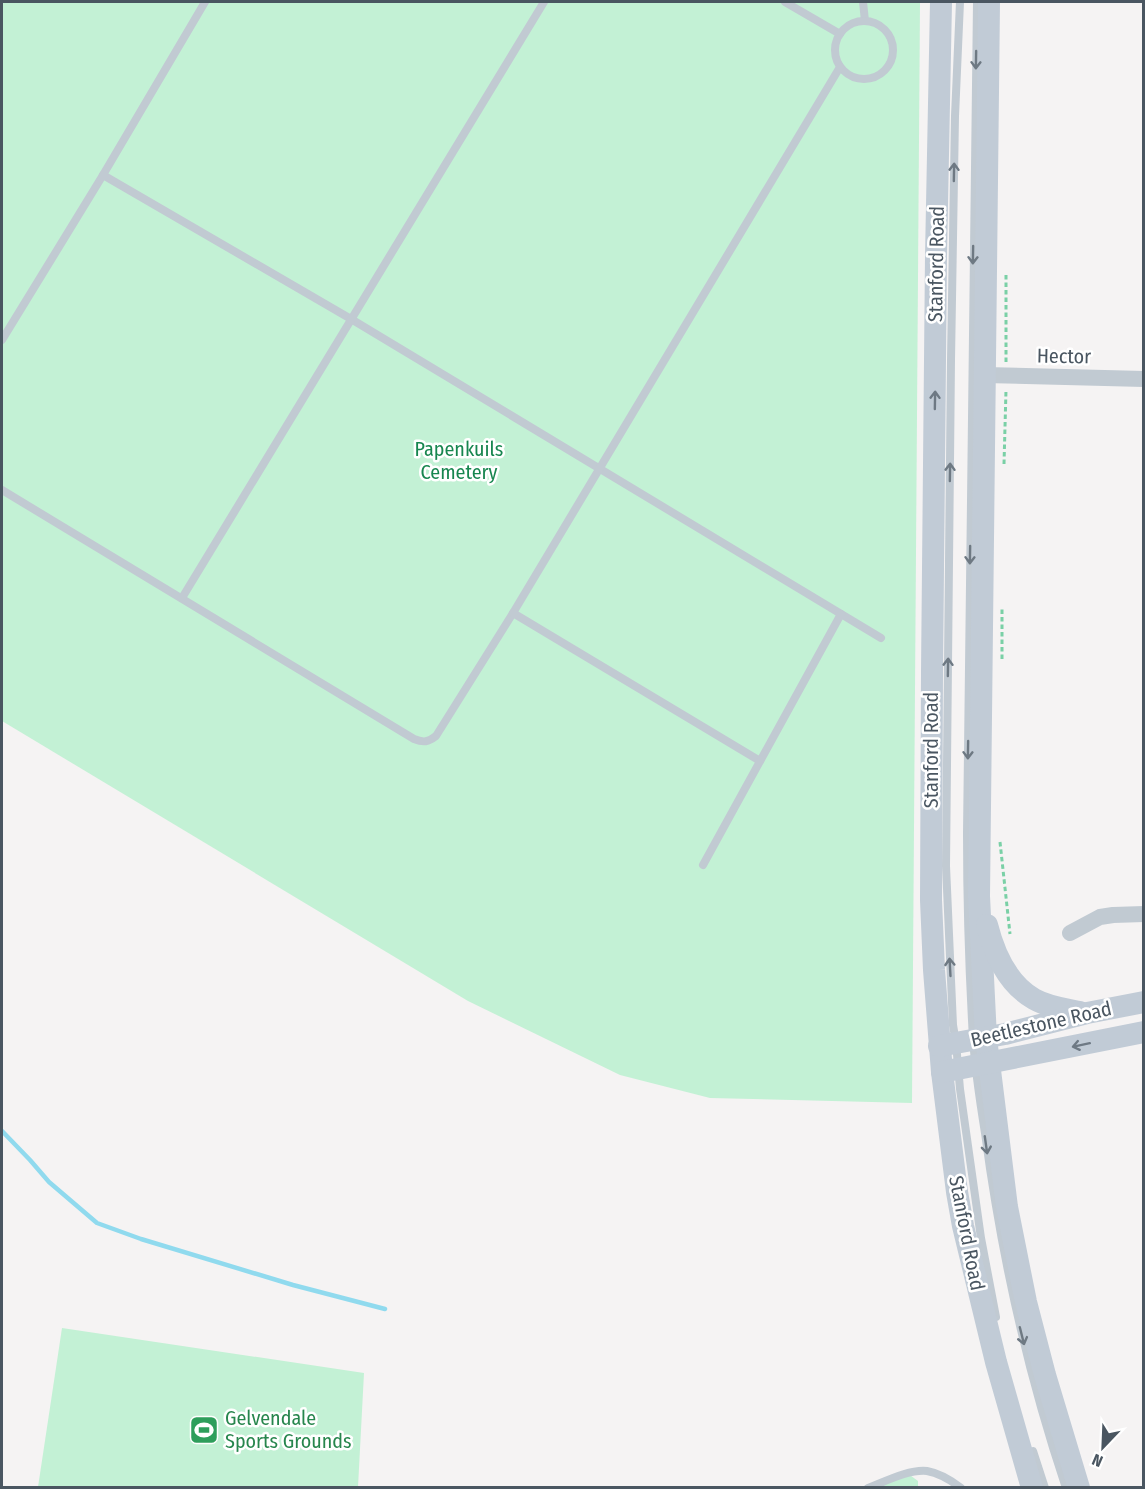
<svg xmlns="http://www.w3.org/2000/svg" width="1145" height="1489" viewBox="0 0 1145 1489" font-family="'Fira Sans Condensed',sans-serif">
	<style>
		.green { fill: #c3f1d5 }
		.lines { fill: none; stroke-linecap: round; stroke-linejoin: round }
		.stream { stroke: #90daee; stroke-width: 4.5 }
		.path { stroke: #7ad0a6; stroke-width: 3; stroke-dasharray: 4.5 3; stroke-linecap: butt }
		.lane { stroke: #c1cad2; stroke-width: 8 }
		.street { stroke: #c1cad2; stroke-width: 16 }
		.secondary { stroke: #c1cbd6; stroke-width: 22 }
		.oneway { stroke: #6e7983 }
		.oneway2 { stroke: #6e7984 }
		.labels { text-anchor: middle; stroke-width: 5; stroke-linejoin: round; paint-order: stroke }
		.street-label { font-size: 20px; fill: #4a5661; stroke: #fff }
		.park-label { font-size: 20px; fill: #17864f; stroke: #fff }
		.leisure-label { font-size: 20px; fill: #27864d; stroke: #fff; text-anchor: start }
	</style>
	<rect width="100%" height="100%" fill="#f5f3f3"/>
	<g class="green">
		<path d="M2 2H920L912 1103 710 1098 620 1075 468 1001 2 721Z"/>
		<path d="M62 1328 364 1373 358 1487H38Z"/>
		<path d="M907 1473 918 1481V1487L868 1488Z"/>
	</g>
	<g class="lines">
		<path class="stream" d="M2 1131 30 1160 49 1182 97 1223 141 1239 293 1285 385 1309"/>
		<g class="path">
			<path d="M1006 362V273"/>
			<path d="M1004 464 1006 390"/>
			<path d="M1002 659V609"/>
			<path d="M1000 842 1010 934"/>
		</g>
		<g class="lane">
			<path d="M785 2 840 34"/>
			<path d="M863 2 865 21"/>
			<path d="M960 2 955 116 951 360 946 866 953 1025 956 1043 960 1089 981 1238 996 1317"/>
			<path d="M977 2 967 834C967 902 969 970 973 1038 975 1070 980 1102 985 1133 1001 1254 1027 1372 1066 1488"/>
			<circle cx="864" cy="50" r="29"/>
			<path d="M103 175 351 319 881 638"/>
			<path d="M2 340 103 175 205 2"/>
			<path d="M2 490 414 739C424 743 428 742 436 736L513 613 840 67"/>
			<path d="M182 598 544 2"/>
			<path d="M513 613 760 761"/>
			<path d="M703 865 841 614"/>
			<path d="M1033 1451 1045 1488"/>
			<path d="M868 1488C884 1482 909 1469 927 1471 938 1473 952 1481 961 1488"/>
		</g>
		<g class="street">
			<path d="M984 375 1144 379"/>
			<path d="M1070 933 1100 917 1113 915 1144 914"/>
		</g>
		<g class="secondary">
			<path d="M941 2 936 256 932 673 931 900 934 970 942 1072 957 1192 963 1226 996 1362 1032 1488"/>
			<path d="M989 2 979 896 986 1038 1007 1207 1026 1302 1045 1375 1079 1488"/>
			<path d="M987 925C994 953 1008 984 1034 999 1048 1007 1065 1009 1080 1012"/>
			<path d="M939 1046 1005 1034 1087 1013 1144 1002"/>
			<path d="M942 1072 1144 1032"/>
		</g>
	</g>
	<defs><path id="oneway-shaft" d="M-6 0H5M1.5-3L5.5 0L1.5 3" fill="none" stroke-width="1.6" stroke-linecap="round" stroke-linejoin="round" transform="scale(1.5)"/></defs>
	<g class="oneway">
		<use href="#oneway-shaft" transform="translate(976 60) rotate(91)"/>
		<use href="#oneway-shaft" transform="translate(954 172) rotate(-89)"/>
		<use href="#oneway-shaft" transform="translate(973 255) rotate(91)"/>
		<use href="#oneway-shaft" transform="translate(950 472) rotate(-89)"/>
		<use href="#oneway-shaft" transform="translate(970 555) rotate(91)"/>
		<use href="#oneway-shaft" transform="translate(948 667) rotate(-89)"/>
		<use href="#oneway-shaft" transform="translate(968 750) rotate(91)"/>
		<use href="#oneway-shaft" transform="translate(950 967) rotate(-93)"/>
		<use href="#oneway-shaft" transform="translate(986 1145) rotate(82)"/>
		<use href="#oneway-shaft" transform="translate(1022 1336) rotate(76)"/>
	</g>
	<g class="oneway2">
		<use href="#oneway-shaft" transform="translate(935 400) rotate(-89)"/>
		<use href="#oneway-shaft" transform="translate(1081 1045) rotate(168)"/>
	</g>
	<defs>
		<g id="stadium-square" transform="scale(1.5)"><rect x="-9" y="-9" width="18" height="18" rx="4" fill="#2e9e5b" stroke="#fff"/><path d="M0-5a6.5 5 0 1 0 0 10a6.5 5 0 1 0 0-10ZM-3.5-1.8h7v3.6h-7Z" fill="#fff"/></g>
	</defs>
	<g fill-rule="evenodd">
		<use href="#stadium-square" x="204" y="1430"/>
	</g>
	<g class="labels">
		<g class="street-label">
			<text transform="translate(936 264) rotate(-89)" y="7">Stanford Road</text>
			<text transform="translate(1064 356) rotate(1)" y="7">Hector</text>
			<text transform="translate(931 750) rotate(-90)" y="7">Stanford Road</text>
			<text transform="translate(1041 1024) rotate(-13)" y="7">Beetlestone Road</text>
			<text transform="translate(967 1233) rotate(79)" y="7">Stanford Road</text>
		</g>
		<g class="park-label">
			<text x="459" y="456">Papenkuils<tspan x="459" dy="23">Cemetery</tspan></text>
		</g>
		<g class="leisure-label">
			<text x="225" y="1425">Gelvendale<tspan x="225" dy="23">Sports Grounds</tspan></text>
		</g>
	</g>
	<rect width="1145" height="1489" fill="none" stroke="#4a5661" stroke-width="6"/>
	<g transform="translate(1103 1447) rotate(203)" stroke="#ffffff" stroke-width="4.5" paint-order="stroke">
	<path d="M0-4.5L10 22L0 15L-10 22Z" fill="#4a5661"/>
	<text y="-9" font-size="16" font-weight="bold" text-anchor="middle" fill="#4a5661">N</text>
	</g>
</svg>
